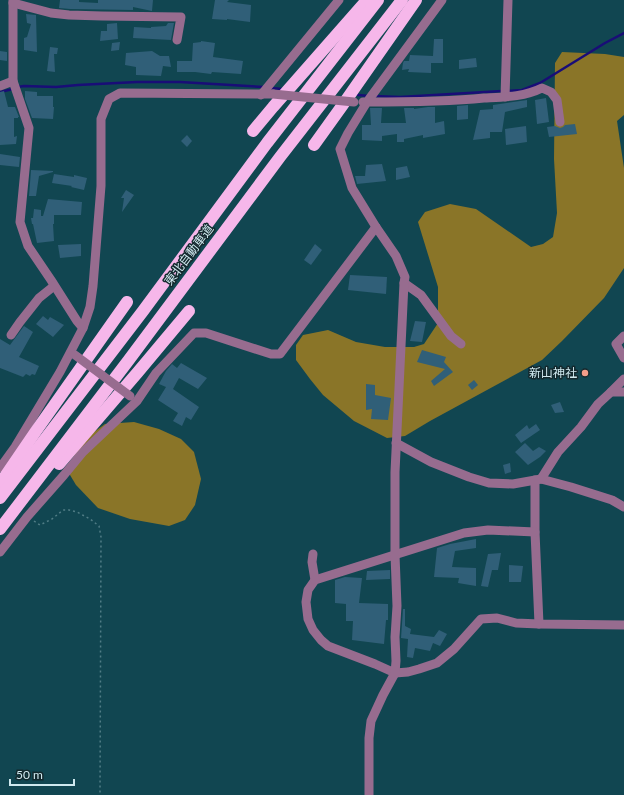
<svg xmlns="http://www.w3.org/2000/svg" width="624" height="795" viewBox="0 0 624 795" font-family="Lato,'Noto Sans JP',sans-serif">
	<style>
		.forest { fill: #8a7528 }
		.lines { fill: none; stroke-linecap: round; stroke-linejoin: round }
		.stream { stroke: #190d77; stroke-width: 2.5 }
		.building { fill: #305f78 }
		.path { stroke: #517d86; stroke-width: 1.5; stroke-dasharray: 2 3; stroke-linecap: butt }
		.minor { stroke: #976c8f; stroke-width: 9 }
		.highway { stroke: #f6b7ea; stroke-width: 12 }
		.minor-bridge { stroke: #976c8f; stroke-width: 9 }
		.poi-dot { fill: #f49e8a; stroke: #14292e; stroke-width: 1.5 }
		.labels { text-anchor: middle; stroke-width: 3; stroke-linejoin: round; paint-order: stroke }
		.street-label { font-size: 12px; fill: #d0e9ef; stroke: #14292e }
		.poi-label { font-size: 12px; fill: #d0e9ef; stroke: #14292e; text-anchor: end }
	</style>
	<rect width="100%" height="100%" fill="#114651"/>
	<g class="forest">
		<path d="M562 52 605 54 624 57V115L617 121 624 168V268L604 298 562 341 542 360 430 421 405 436 387 438 354 421 323 395 310 379 296 360V345L303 335 328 330 356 342 385 347H414L424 344 438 323V287L418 222 425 212 450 204 476 209 531 247 543 244 553 237 557 213 554 159 555 63Z"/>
		<path d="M134 422 159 429 181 439 194 452 201 479 195 505 185 520 169 526 130 519 98 508 76 485 67 470 73 458 86 438 105 424Z"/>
	</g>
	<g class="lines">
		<g class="stream">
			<path d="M17 87 24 86 56 87 78 85 137 82H180L264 87"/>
			<path d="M271 88 282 89"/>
			<path d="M507 91 522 90 540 83 605 43 624 33"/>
			<path d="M0 92 13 89"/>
			<path d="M358 95 369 96"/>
			<path d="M374 96 400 97 502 91"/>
		</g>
	</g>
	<g class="building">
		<path d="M60 0H79V2L98 3V0H153L152 11 133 7V10L70 9 59 8Z"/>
		<path d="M215 0H229L227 2 251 5 250 22 227 19V20L212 19Z"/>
		<path d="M26 14 36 15 37 52 24 50V38L27 37 31 24 27 23Z"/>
		<path d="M117 23 118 39 100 41 101 31H107V24Z"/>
		<path d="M168 23H174L171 40 133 38 134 27 151 28V27L166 26Z"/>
		<path d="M434 39H443V63H431V73L408 72 409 69 402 70 403 63 404 61H409L410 55 433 56Z"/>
		<path d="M201 41 215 43 213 57 243 61 241 74 212 72 211 74 195 72H177V61H192L193 43 201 42Z"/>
		<path d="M120 42 119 50 111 51 112 43Z"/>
		<path d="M50 47 58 48 57 54H54L55 72 47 71Z"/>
		<path d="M0 51 7 52V61L0 60Z"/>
		<path d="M152 51 160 56H169L171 67 163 66 161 76 136 75V67L125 65 126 53Z"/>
		<path d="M476 58 477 67 459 69V60Z"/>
		<path d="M4 91 8 107H15L19 117H18V118H14V137L17 136 16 144 0 145V92Z"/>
		<path d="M25 91 37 92V96H53V107H54L53 119 32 118 25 99Z"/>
		<path d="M546 98 549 122 537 124 535 100Z"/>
		<path d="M527 100V107L505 112 502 132H490V138L473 140 480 110 493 109V105Z"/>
		<path d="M468 105V119L457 120V106Z"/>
		<path d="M428 107H435V123L444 121 445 134 423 138V135L404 139V142H397V134L382 136V141L362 140V125H371L370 108H382L381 123H406L404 108H414V109Z"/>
		<path d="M575 124 577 134 549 137 547 127 555 126 560 128 563 127 565 125Z"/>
		<path d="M526 126 527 142 506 145 505 129Z"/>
		<path d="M187 135 192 141 187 147 181 141Z"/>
		<path d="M0 154 20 157 19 167 0 165Z"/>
		<path d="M382 164 386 181 357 184 355 176H365L366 165Z"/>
		<path d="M407 166 410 177 396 180V168Z"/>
		<path d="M31 170 53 171V172L39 176 36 196H29Z"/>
		<path d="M54 174 74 177V175L87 178 84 190 71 187 72 186 52 183Z"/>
		<path d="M126 190 134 195 122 212 124 198H121Z"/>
		<path d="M48 199 82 202 81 215H54V224H53L54 241 37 243 33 224H32L31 218H33L34 209 41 210V216H43Z"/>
		<path d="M81 244V256L60 258 58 245Z"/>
		<path d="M315 244 322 250 311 265 304 260Z"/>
		<path d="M350 275 387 277 386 294 348 290Z"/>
		<path d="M43 316 48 320 50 317 64 325 53 337 36 324Z"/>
		<path d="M415 321 426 322 422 342 410 341Z"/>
		<path d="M24 326 33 332 19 357 39 366 35 375 32 374 30 376 26 374 23 377 0 368V339L10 345Z"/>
		<path d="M422 350 446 357 444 362 453 372 434 386 431 381 445 369 417 362Z"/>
		<path d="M181 363 207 378 198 389 179 378 173 389 199 407 191 420 186 417 182 426 173 421 178 413 158 400 166 387 159 384 166 371 172 364 177 368Z"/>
		<path d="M474 380 478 385 472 390 468 385Z"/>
		<path d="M366 384 375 385V395L391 398 388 420 371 419 372 409 366 410Z"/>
		<path d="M560 402 564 412 555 413 551 405Z"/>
		<path d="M536 424 540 430 521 443 515 435 527 425 529 429Z"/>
		<path d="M525 443 533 451 539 447 546 451 540 457 528 465 515 452Z"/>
		<path d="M510 463 511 472 505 474 503 465Z"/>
		<path d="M476 539V548L455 551 452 567 476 568V586L458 583 459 578 434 577 437 548 450 544Z"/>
		<path d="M501 553 498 570H492L488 587 481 586 488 554Z"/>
		<path d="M509 565 523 566 521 582H509Z"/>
		<path d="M390 570V579L366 580 367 571Z"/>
		<path d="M345 577 362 578 359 603 388 604V620H386L384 644 352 640 353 621H346V604L335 603V580Z"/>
		<path d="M403 609H405V626L411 629 410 634 434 637 439 630 447 634 440 646 433 643 430 651 415 648 413 658 407 657 408 639 401 638Z"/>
	</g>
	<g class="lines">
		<path class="path" d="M34 521 40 525 52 519 63 510H69L77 512 90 519 99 526 101 537 100 795"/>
		<g class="minor">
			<path d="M13 0V81L29 128 20 222 28 246 51 280 77 321 83 328"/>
			<path d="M13 3 51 13 69 15 102 16 181 17 177 40"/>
			<path d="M0 86 13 81"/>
			<path d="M261 95 339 0"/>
			<path d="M505 97 508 0"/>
			<path d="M363 102H367L442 0"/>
			<path d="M404 283 421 295 451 336 461 344"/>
			<path d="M11 335 20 322 39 298 54 286"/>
			<path d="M624 336 616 344 624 358"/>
			<path d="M611 392 624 379"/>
			<path d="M396 443 431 462 469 477 489 483 513 484 541 479 571 487 612 500 624 507"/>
			<path d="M0 468 15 447 60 372 83 328 90 307 93 286 101 186V119L109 99 120 93 273 94"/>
			<path d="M541 479 558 452 581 427 598 404 611 392H624"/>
			<path d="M535 480V532L539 624"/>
			<path d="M535 532 488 530 464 533 315 580 308 590 306 602 308 619 313 630 321 640 328 646 375 664 395 673 408 672 419 669 437 663 454 649 481 619 497 618 516 623 539 624 624 625"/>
			<path d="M0 552 27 517 64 475 83 452 137 401 156 373 194 333H206L271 354H280L376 227"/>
			<path d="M313 554 312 562 315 580"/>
			<path d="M369 795V738L371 721 383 695 395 673 396 661 395 637 397 606 395 555V472L404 283 405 277 396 256 376 227 352 188 340 149 348 133 367 102C406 102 445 102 484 98 504 97 524 97 542 88L551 92 557 100 560 122"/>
		</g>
		<g class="highway">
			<path d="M253 131 273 107 367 0"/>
			<path d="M314 145 342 106 416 0"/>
			<path d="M59 464 138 372 189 311"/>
			<path d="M0 484 36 431 127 302"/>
			<path d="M0 498 143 311 267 143 378 0"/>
			<path d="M0 529 128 361 280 157 402 0"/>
		</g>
		<g class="minor-bridge">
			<path d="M273 94 354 102"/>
			<path d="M75 355 130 396"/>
		</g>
	</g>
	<circle class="poi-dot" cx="585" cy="373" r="4"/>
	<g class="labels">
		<g class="street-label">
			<text transform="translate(189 255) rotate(-53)" y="4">東北自動車道</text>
		</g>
		<g class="poi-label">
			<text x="577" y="377">新山神社</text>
		</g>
	</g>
	<path d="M10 779v6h64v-6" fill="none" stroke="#d0e9ef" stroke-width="2"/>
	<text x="16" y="779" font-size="12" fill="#d0e9ef" stroke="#14292e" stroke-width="3" paint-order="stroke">50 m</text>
</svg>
